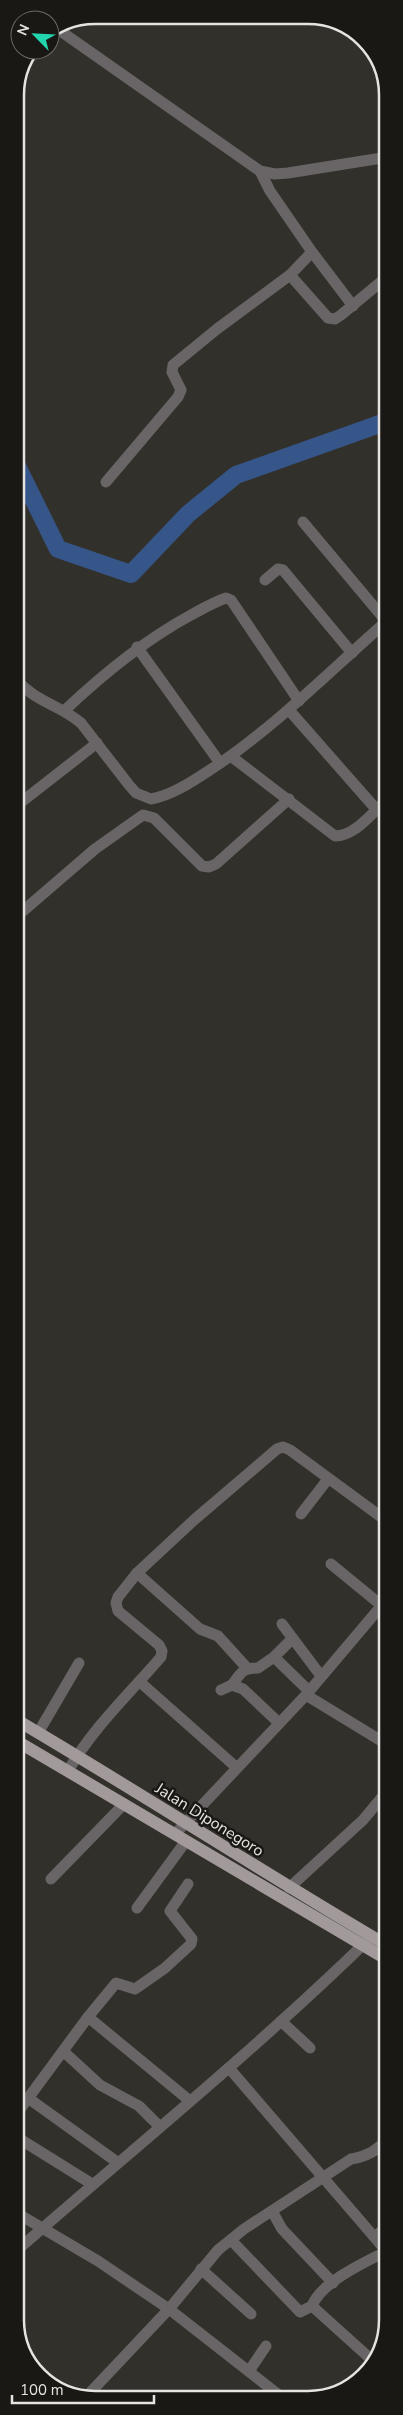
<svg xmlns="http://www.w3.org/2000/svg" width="403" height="2415" viewBox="0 0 403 2415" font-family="'Nunito Sans',sans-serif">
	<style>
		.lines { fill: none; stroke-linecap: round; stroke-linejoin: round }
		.river { stroke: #365588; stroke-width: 18 }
		.minor { stroke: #696566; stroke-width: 11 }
		.major { stroke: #a1999a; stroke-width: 12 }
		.labels { text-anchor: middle; stroke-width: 5; stroke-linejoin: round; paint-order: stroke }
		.street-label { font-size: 16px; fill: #e5e4e0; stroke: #191815 }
		.rim { fill: none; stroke: #e5e4e0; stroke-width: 2.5 }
	</style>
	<rect width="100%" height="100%" fill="#32302a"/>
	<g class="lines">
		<path class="river" d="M15 462 58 549 131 574 188 514 236 475 388 421"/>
		<g class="minor">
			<path d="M59 30 260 171 275 174 288 173 388 157"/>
			<path d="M260 171 270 191 312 252 290 275 328 318 335 319 341 315 388 276"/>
			<path d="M312 252 353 306"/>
			<path d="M106 482 178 397 181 390 172 372 173 365 217 329 290 275"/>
			<path d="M303 522 386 621"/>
			<path d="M265 580 278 569 283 570 352 653"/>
			<path d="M137 647 220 763"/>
			<path d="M15 678C36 703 59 704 81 723L129 785 136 793 151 799C174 795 196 779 216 766 278 724 331 670 388 620"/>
			<path d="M289 710 376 809"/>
			<path d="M64 711C103 674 143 641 191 615 202 609 214 602 226 598L231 600 299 701"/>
			<path d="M232 757 335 836C356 836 373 811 388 799"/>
			<path d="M15 807 97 743"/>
			<path d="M15 911H23L95 849 143 815 154 818 202 866 209 867 216 864 289 799"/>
			<path d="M301 1514 328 1479"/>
			<path d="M331 1564 381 1605"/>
			<path d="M137 1573 200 1629 218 1636 247 1668"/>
			<path d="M282 1624 321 1676"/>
			<path d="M274 1657 309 1691"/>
			<path d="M140 1682 236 1767"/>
			<path d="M232 1685C241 1673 242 1668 258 1668L274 1657 292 1639"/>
			<path d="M221 1690 232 1685 243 1689 279 1723"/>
			<path d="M306 1695 388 1745"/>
			<path d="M38 1733 79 1663"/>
			<path d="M68 1771C92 1729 129 1694 161 1657L162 1651 159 1645 118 1611 116 1603 118 1597 137 1573 194 1520 277 1449 283 1447 290 1450 388 1522"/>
			<path d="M175 1834 306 1695 388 1598"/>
			<path d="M51 1879 124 1804"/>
			<path d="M289 1888 363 1820 388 1790"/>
			<path d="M137 1908 186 1841"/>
			<path d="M88 2017 190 2101"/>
			<path d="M281 2021 310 2048"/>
			<path d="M63 2051 100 2085 139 2106 159 2126"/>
			<path d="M229 2068 388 2253"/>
			<path d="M28 2098 117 2162"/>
			<path d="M15 2116 88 2017 116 1983 135 1989 165 1968 191 1944 192 1939 170 1911 188 1884"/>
			<path d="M15 2136 92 2184"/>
			<path d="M272 2211 282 2229 333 2283"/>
			<path d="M15 2212 98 2261 169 2309 284 2399"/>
			<path d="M375 2237 388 2225"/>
			<path d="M231 2240 300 2312 312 2306"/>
			<path d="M15 2252C133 2149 255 2050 368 1940"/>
			<path d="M201 2269 251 2314"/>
			<path d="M373 2361 312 2306C321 2282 365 2262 387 2251"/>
			<path d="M249 2371 266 2346"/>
			<path d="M86 2397 169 2309 218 2250 244 2229 351 2159C368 2156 376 2151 388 2139"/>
		</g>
		<g class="major">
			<path d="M15 1719C141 1793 262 1872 388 1946"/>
			<path d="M15 1740 388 1960"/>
		</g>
	</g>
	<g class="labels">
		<g class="street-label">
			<text transform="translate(210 1819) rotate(32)" y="6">Jalan Diponegoro</text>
		</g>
	</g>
	<path d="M0 0H403V2415H0ZM95 24H308A71 71 0 0 1 379 95V2320A71 71 0 0 1 308 2391H95A71 71 0 0 1 24 2320V95A71 71 0 0 1 95 24Z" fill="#191815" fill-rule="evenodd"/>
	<path class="rim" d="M95 24H308A71 71 0 0 1 379 95V2320A71 71 0 0 1 308 2391H95A71 71 0 0 1 24 2320V95A71 71 0 0 1 95 24Z"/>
	<g transform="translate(35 35) rotate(294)"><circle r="24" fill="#191815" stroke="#6b6a66"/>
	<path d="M0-4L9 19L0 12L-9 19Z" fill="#22d5af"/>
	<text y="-8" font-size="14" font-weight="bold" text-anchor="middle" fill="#e5e4e0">N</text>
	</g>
	<path d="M12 2395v8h142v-8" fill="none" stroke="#e5e4e0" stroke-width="2.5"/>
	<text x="20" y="2395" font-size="15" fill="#e5e4e0" stroke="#191815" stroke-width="4" paint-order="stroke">100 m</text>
</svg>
